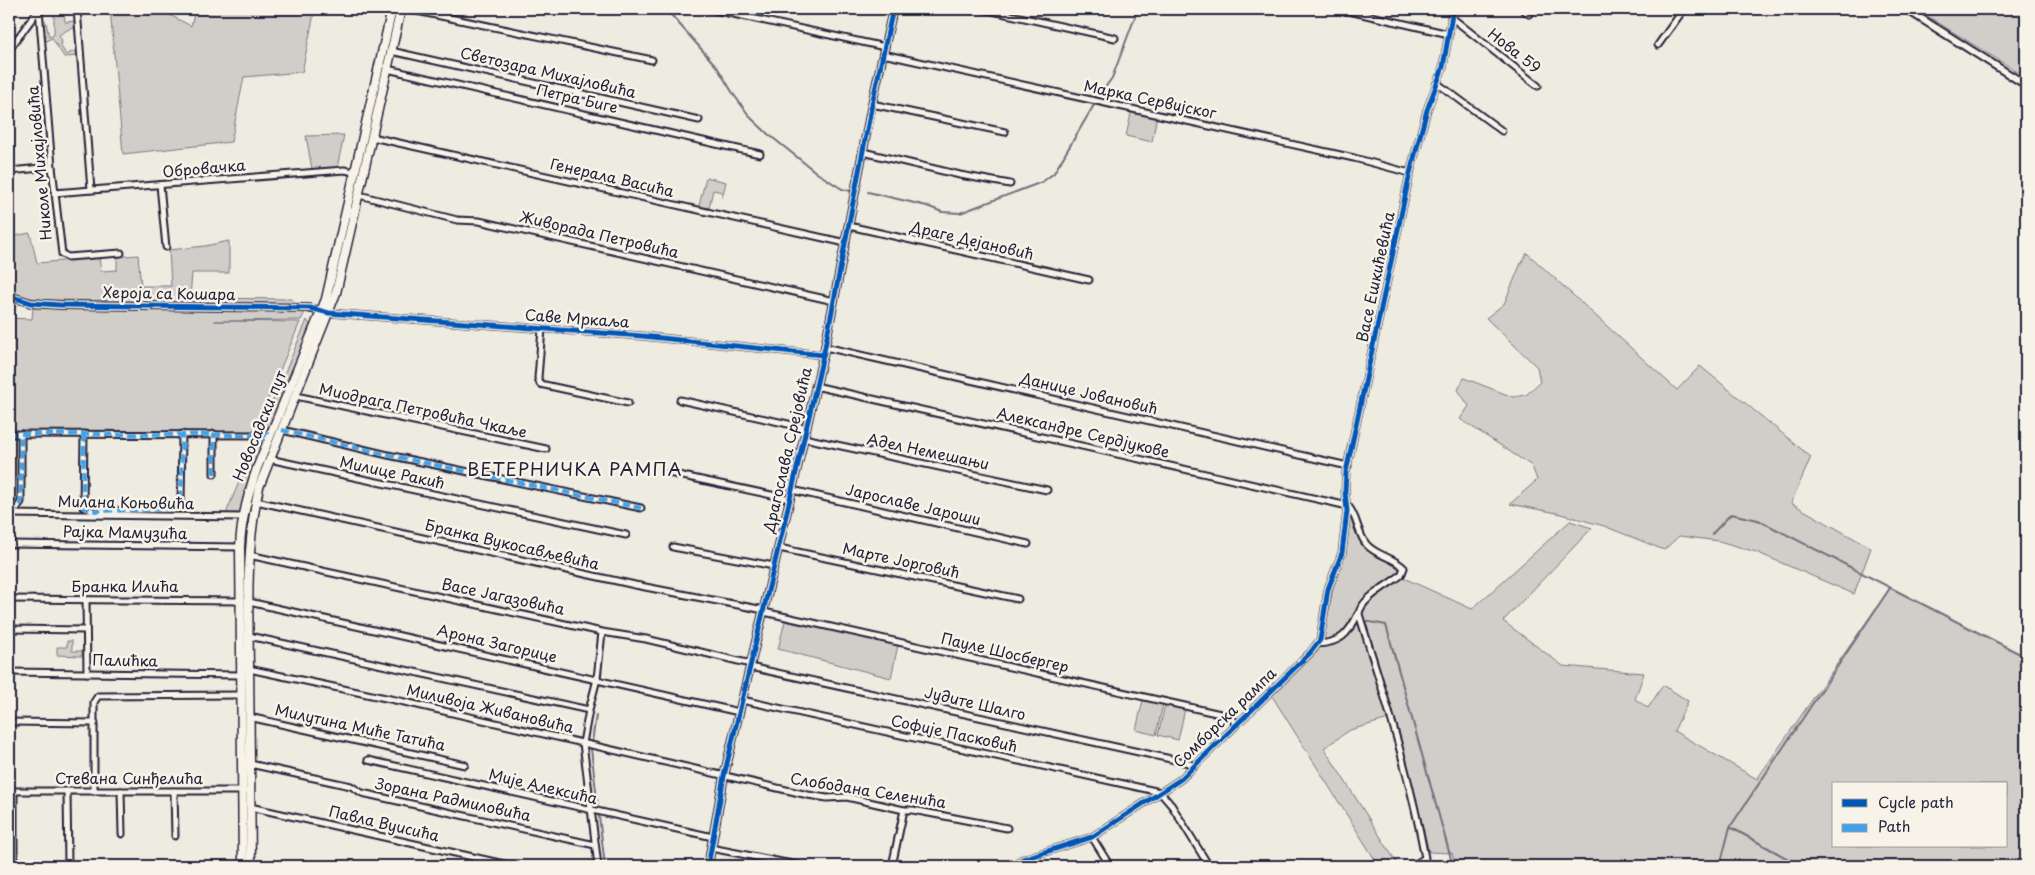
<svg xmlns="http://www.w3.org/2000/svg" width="2035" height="875" viewBox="0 0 2035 875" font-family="'Playpen Sans',sans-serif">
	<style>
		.green { fill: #d1cdc9; stroke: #7a7882; fill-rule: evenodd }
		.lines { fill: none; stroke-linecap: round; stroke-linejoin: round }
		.stream { stroke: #716f7b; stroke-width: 2 }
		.minor-casing { stroke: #22223b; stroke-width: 9 }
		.tertiary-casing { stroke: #22223b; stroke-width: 10 }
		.primary-casing { stroke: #22223b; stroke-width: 11 }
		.minor { stroke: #f7f3e8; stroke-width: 5 }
		.tertiary { stroke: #f7f3e8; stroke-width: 6 }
		.primary { stroke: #f7f3e8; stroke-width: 8 }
		.quiet { stroke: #3ea2ec; stroke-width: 4; stroke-dasharray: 8 4; stroke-linecap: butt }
		.cycleway-casing { stroke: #f7f3e8; stroke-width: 8 }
		.cycleway { stroke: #0057b8; stroke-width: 5 }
		.labels { text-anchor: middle; stroke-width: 5; stroke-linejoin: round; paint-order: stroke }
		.street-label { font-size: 15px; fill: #22223b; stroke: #f7f3e8 }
		.quarter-label { font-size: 18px; letter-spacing: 1px; fill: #22223b; stroke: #f7f3e8 }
	</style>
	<rect width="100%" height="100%" fill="#eeebe1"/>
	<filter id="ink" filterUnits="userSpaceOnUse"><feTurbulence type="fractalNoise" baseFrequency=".02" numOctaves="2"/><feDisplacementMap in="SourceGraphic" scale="10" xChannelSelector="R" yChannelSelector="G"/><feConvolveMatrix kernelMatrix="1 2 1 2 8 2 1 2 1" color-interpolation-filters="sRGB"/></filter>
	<g filter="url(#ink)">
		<g class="green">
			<path d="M54 9H64L65 22 76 21 77 28 69 29 59 35 62 41 61 46 66 55 78 49 79 56 64 57 52 38 43 42 42 17 46 22 49 37 54 35Z"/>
			<path d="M110 9H164V12L191 26 194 14 236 9H315L302 72 244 77 231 142 123 154Z"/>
			<path d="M1916 9H2026V77Z"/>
			<path d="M1132 109 1157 115 1152 142 1126 136Z"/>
			<path d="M344 135 337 168 312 169 306 136Z"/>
			<path d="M706 177 726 182 722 198V192L713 190 709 208 699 206Z"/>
			<path d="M30 233 37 263 99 258 101 271 117 270V257L138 255 141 286H171L169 250 205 246 229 241V273H192L190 298 291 299 293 300V303L47 300 22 297 9 291V237Z"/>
			<path d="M1527 253 1677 390 1700 366 1811 457 1791 503 1871 548 1854 594 1756 552 1719 541 1679 536 1664 550 1604 526 1557 513 1510 504 1537 480 1532 466 1460 419 1469 406 1458 390 1464 378 1513 397 1526 395 1540 382 1537 367 1486 318 1504 304 1521 263Z"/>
			<path d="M33 308 305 312 301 320 214 321 300 322 253 435 9 432V318L32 319Z"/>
			<path d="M307 320 310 325 306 333 307 335 304 345 269 429 260 431Z"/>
			<path d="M257 438 262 444 248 483 242 510 238 515H228L227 511Z"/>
			<path d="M1349 512 1362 545 1372 554 1407 572 1404 578 1472 609 1570 521 1592 528 1503 621 1563 666 1644 673 1635 699 1648 708 1663 685 1688 701 1674 731 1757 779 1890 588 2026 657V866H1456L1452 853 1429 852 1400 736 1374 651 1367 654 1389 719 1350 730 1324 748 1399 866H1379L1272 696 1318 651 1324 635 1333 588 1343 557ZM1834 784H2006V846H1834Z"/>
			<path d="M785 621 898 645 891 678 778 649Z"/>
			<path d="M67 641H72V651H82V656L57 655V647H67Z"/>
			<path d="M1143 700 1163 704 1156 735 1136 730Z"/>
			<path d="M1165 705 1185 709 1178 740 1158 735Z"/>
		</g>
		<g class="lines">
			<g class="stream">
				<path d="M666 9 717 67 734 95 751 118 768 134 817 173 842 189 851 191"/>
				<path d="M868 192 927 206 942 212 960 213 1042 182 1054 173 1101 93 1112 78 1138 9"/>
				<path d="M1712 534 1731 514 1758 520 2026 657"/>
				<path d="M1364 621 1386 625 1453 866"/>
				<path d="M596 715 591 749 605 866"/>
				<path d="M1730 827 1801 866"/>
				<path d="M1720 866 1730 827 1890 588"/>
			</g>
			<g class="minor-casing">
				<g id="minor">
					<path d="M39 9 52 167 62 254 68 257 121 253"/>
					<path d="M77 9 91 190"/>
					<path d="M407 9 652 60"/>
					<path d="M710 9 885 47"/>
					<path d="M983 9 1115 38"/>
					<path d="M1340 9 1449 34"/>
					<path d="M1522 9 1529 14"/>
					<path d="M1451 17 1538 86"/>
					<path d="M1658 45 1684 9"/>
					<path d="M9 50 39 9"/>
					<path d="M391 51 699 120"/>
					<path d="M883 54 1354 158 1410 173"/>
					<path d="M387 69 760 154"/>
					<path d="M1437 83 1502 131"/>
					<path d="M872 104 1005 132"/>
					<path d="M372 137 846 243"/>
					<path d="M863 152 960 175 1010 184"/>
					<path d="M9 171 52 167"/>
					<path d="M160 185 166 247"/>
					<path d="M54 193 344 170 355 172"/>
					<path d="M359 195 457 220 479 221 834 301"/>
					<path d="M849 226 1089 280"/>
					<path d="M329 313 642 336 823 355"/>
					<path d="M542 329 538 378 540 384 628 403"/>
					<path d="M825 347 1348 466"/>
					<path d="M815 386 1348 506C1358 517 1357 534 1367 545 1377 556 1394 557 1404 568L1401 575C1390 584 1360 599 1359 614 1384 694 1410 775 1425 858L1412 866"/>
					<path d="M296 396 546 449"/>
					<path d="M680 400 806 428"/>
					<path d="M282 430 388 455 641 508"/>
					<path d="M9 434 259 435 271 431"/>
					<path d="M84 434 83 507 93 511 178 509 181 504 182 434"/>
					<path d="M804 438 1047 490"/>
					<path d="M269 459 626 535"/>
					<path d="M669 473 790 499"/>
					<path d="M214 474V434"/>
					<path d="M792 490 1028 544"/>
					<path d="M256 501 635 585 764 610"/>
					<path d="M9 509H16L21 502V434"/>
					<path d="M9 514 243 517"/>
					<path d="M9 544 240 547"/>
					<path d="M673 547 774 566"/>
					<path d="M779 548 1018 599"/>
					<path d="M249 555 602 632 646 639 751 664"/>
					<path d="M9 599 241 601"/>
					<path d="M86 600 87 673"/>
					<path d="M249 602 739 712"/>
					<path d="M764 612 1225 715 1233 719 1235 726"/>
					<path d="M9 629 86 630"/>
					<path d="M249 636 589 710"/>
					<path d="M1317 644C1340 643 1348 635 1358 614"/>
					<path d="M750 667 1189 763 1193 768"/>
					<path d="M249 669 409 703 808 795 827 798 847 797 904 810H913L1007 828"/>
					<path d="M9 672 241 675"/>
					<path d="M742 700 1160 792 1172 806 1209 866"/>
					<path d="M249 717 465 765"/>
					<path d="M9 722 95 723"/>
					<path d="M368 760 713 837"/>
					<path d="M250 764 351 786 362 793 595 845"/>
					<path d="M9 791H245"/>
					<path d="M14 791V865"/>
					<path d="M67 791 68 866"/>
					<path d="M94 791V702L98 696 241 695"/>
					<path d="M121 791 122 834"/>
					<path d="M174 791 175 836"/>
					<path d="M250 807 513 866"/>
					<path d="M1092 837 1110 866"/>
					<path d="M711 848 802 866"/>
					<path d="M598 866 583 743 589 710 597 679 602 632"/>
					<path d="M892 866 904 810"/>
					<path d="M1010 866 1023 859 1092 837 1181 779 1310 653 1320 640 1328 589 1342 553 1347 511 1345 492 1346 472 1410 173 1427 110 1443 67 1453 9"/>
				</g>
			</g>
			<g class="tertiary-casing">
				<g id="tertiary">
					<path d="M1906 9 2026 85"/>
					<path d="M9 296 31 303 60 305 308 308 326 312"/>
					<path d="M708 866 724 776 789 503 825 347 872 104 893 9"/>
				</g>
			</g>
			<g class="primary-casing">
				<g id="primary">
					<path d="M243 866 240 547C241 519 248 494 257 468L326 299 392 9"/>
					<path d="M251 866C250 799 250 732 249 665 248 605 246 545 259 487L336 293 401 9"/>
				</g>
			</g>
			<use href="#minor" class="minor"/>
			<use href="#tertiary" class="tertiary"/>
			<use href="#primary" class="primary"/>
			<g class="quiet">
				<path d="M282 430 388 455 641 508"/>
				<path d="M9 434 259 435 271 431"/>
				<path d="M84 434 83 507 93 511 178 509 181 504 182 434"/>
				<path d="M259 435 267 444"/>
				<path d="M214 474V434"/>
				<path d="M9 509H16L21 502V434"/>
			</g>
			<g class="cycleway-casing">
				<g id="cycleway">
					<path d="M9 296 31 303 60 305 310 308 329 313 642 336 823 355"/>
					<path d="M708 866 724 776 789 503 825 347 872 104 893 9"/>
					<path d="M1010 866 1023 859 1092 837 1181 779 1310 653 1320 640 1328 589 1342 553 1347 511 1345 492 1346 472 1410 173 1427 110 1443 67 1453 9"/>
				</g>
			</g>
			<use href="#cycleway" class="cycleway"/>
		</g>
	</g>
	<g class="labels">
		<g class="street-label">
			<text transform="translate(1514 51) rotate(38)" y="5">Нова 59</text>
			<text transform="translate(548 73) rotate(13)" y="5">Светозара Михајловића</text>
			<text transform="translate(577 99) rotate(13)" y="5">Петра Биге</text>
			<text transform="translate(1150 100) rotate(12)" y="5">Марка Сервијског</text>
			<text transform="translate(40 163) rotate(-95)" y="5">Николе Михајловића</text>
			<text transform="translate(204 169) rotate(-5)" y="5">Обровачка</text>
			<text transform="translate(612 178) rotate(13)" y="5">Генерала Васића</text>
			<text transform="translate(599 235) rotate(13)" y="5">Живорада Петровића</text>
			<text transform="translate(972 241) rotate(13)" y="5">Драге Дејановић</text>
			<text transform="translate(1376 277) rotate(-78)" y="5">Васе Ешкићевића</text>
			<text transform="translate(169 294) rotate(1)" y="5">Хероја са Кошара</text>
			<text transform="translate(577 319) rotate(4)" y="5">Саве Мркаља</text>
			<text transform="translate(1089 394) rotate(13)" y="5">Данице Јовановић</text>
			<text transform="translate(423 411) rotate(12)" y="5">Миодрага Петровића Чкаље</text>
			<text transform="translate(260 426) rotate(-68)" y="5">Новосадски пут</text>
			<text transform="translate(1083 433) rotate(13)" y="5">Александре Сердјукове</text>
			<text transform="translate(788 450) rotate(-77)" y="5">Драгослава Срејовића</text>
			<text transform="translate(928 452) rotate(12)" y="5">Адел Немешањи</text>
			<text transform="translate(392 473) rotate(12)" y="5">Милице Ракић</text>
			<text transform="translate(126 503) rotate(1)" y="5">Милана Коњовића</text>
			<text transform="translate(913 505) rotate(13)" y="5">Јарославе Јароши</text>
			<text transform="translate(125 533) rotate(1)" y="5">Рајка Мамузића</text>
			<text transform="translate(512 545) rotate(13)" y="5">Бранка Вукосављевића</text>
			<text transform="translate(901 561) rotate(12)" y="5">Марте Јорговић</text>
			<text x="125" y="592">Бранка Илића</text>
			<text transform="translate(503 597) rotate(12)" y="5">Васе Јагазовића</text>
			<text transform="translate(497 644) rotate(13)" y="5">Арона Загорице</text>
			<text transform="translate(1005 653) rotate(13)" y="5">Пауле Шосбергер</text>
			<text transform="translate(125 661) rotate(1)" y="5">Палићка</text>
			<text transform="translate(975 704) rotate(13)" y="5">Јудите Шалго</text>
			<text transform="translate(490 709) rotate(13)" y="5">Миливоја Живановића</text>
			<text transform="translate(1225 718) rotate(-44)" y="5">Сомборска рампа</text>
			<text transform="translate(360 728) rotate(12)" y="5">Милутина Миће Татића</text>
			<text transform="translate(954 734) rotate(12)" y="5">Софије Пасковић</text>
			<text x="129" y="784">Стевана Синђелића</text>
			<text transform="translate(543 787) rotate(13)" y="5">Мије Алексића</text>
			<text transform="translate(868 791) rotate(9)" y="5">Слободана Селенића</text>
			<text transform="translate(453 800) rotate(12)" y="5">Зорана Радмиловића</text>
			<text transform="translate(384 824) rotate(13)" y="5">Павла Вуисића</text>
		</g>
		<g class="quarter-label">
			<text x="575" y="476">ВЕТЕРНИЧКА РАМПА</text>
		</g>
	</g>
	<rect width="2035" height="875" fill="none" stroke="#f7f3e8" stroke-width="30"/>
	<rect x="15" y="15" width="2005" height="845" fill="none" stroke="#22223b" stroke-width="2" filter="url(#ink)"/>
	<rect x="1832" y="782" width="175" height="65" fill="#f7f3e8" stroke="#a29fa3"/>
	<rect x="1842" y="799" width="25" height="8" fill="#0057b8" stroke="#a29fa3"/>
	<text x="1878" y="808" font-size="15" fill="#22223b">Cycle path</text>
	<rect x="1842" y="824" width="25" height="8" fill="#3ea2ec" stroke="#a29fa3"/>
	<text x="1878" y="832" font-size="15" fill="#22223b">Path</text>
</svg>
